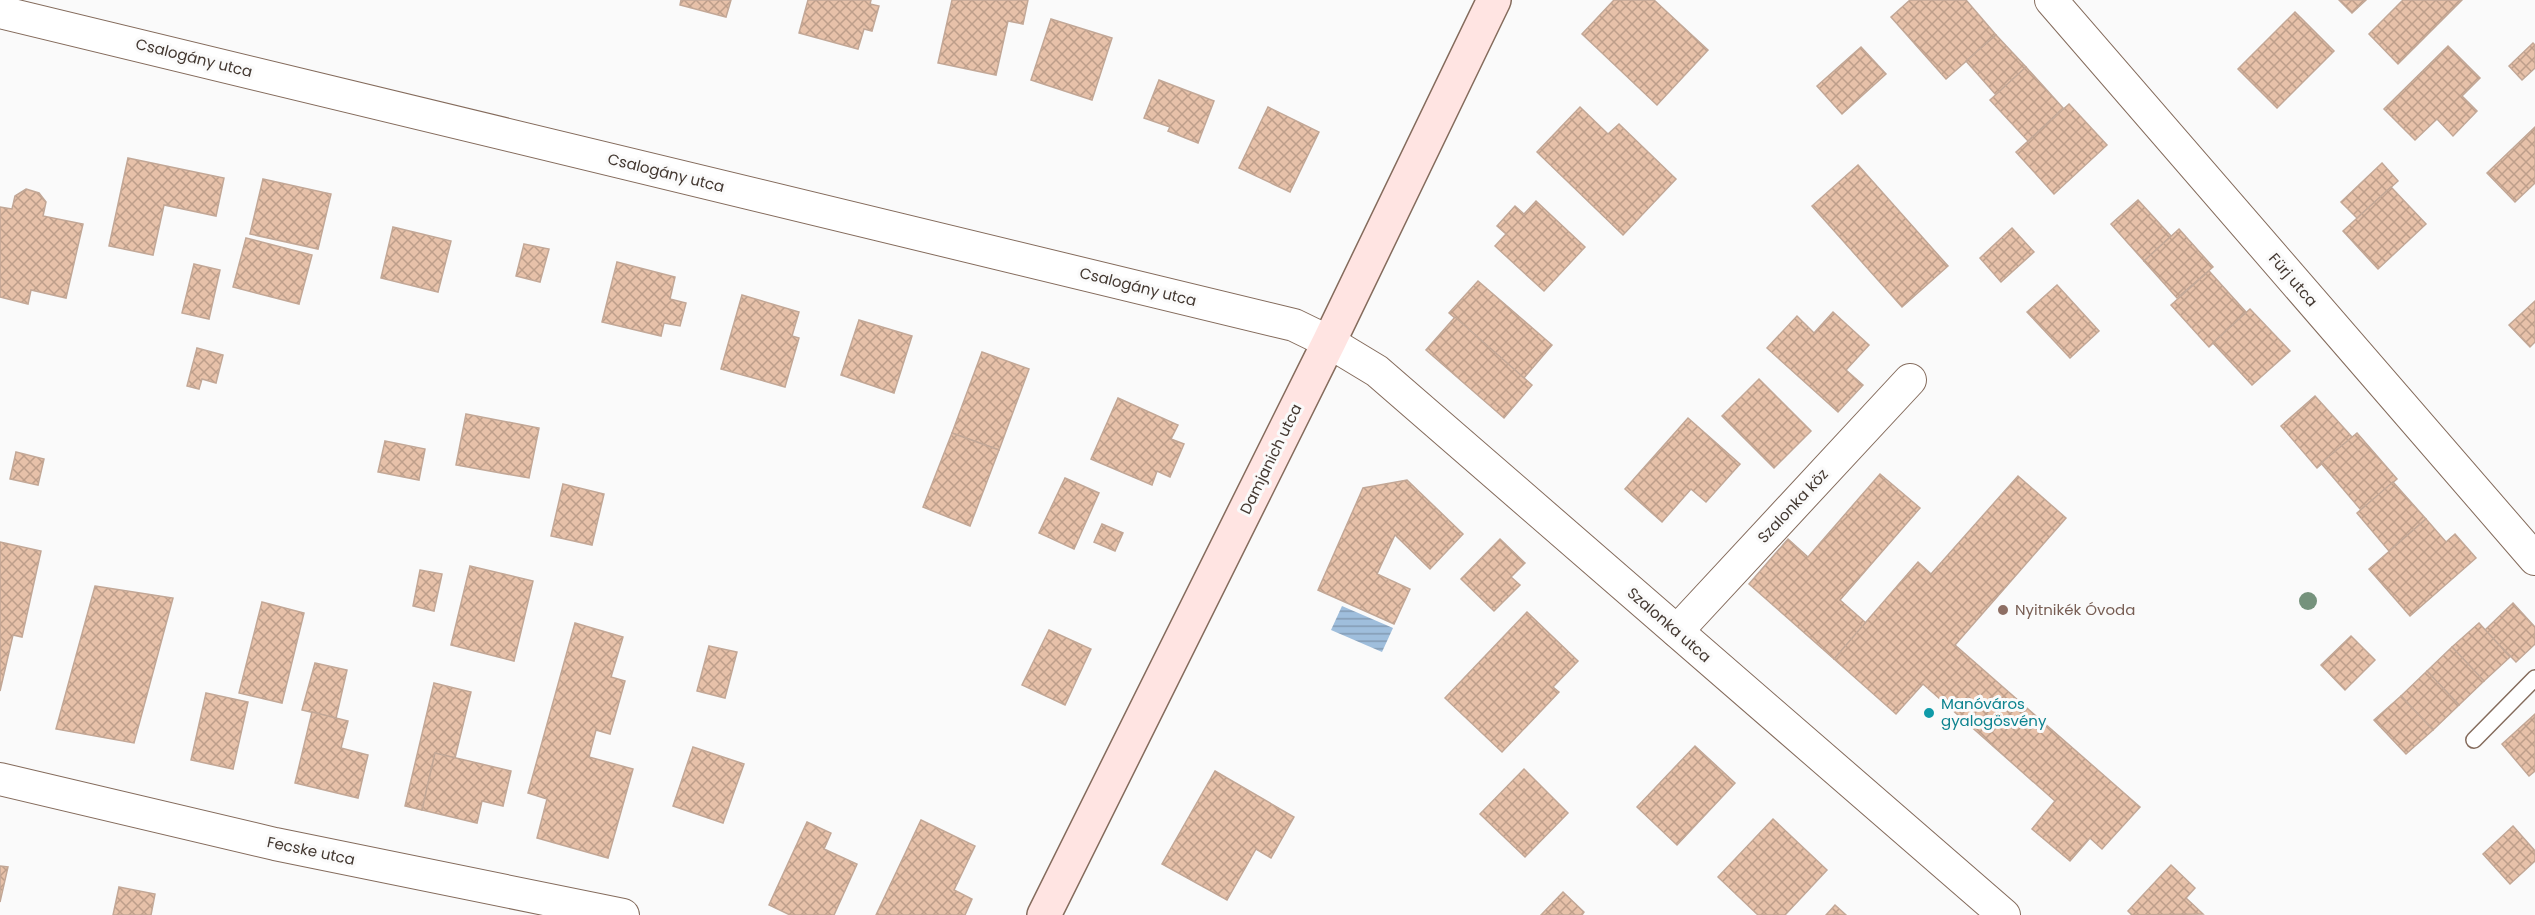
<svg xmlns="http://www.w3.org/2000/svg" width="2535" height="915" viewBox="0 0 2535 915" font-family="Poppins,sans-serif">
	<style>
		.water { fill: url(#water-rules) }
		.building { fill: url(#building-cross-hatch); stroke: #c2a796; stroke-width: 1.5 }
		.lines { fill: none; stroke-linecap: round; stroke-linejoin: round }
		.service-casing { stroke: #846b5c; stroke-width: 18 }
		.minor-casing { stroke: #846b5c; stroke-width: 34 }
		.secondary-casing { stroke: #846b5c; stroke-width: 36 }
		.service { stroke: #fff; stroke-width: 15 }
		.minor { stroke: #fff; stroke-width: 32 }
		.secondary { stroke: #ffe4e2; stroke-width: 33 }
		.tree { fill: #75927c }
		.education-dot { fill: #8d6e63; stroke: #fafafa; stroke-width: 2 }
		.culture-dot { fill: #0f9aa8; stroke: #fafafa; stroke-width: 2 }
		.labels { text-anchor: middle; stroke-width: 6; stroke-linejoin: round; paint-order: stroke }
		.street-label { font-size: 15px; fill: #433831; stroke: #fafafa }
		.education-label { font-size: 15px; fill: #785e54; stroke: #fafafa; text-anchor: start }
		.culture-label { font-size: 15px; fill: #0d838f; stroke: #fafafa; text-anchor: start }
	</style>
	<defs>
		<pattern id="water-rules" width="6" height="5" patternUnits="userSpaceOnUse" patternTransform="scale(1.5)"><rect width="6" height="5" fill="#9fbedc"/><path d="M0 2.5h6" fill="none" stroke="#839bb3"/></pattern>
		<pattern id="building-cross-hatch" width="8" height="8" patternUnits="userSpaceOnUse" patternTransform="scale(1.5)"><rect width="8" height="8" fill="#e7c1a9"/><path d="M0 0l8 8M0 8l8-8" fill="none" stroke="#bd9e8a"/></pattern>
	</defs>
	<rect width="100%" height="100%" fill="#fafafa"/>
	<path class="water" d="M1342 606 1393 628 1382 652 1331 630Z"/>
	<g class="building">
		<path d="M681 0H731L726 17 680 5Z"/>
		<path d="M808 0H871L870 4 879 6 872 31 864 29 858 49 799 33Z"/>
		<path d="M952 0H1028L1023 24 1008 21 996 75 938 63Z"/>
		<path d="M1614 0H1654L1708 50 1657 105 1582 34Z"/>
		<path d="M1910 0H1966L1996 35 1946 79 1891 17Z"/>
		<path d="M2339 0H2366L2352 13Z"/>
		<path d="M2403 0H2462L2398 64 2369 34Z"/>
		<path d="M2295 12 2334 51 2277 108 2238 69Z"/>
		<path d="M1051 19 1112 38 1092 100 1031 80Z"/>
		<path d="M1996 35 2026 67 1996 95 1966 61Z"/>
		<path d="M2533 43 2535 45V68L2522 80 2509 66Z"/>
		<path d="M2448 46 2480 78 2462 96 2477 111 2453 136 2437 119 2415 140 2384 109Z"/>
		<path d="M1861 47 1886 74 1842 114 1817 86Z"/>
		<path d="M2026 67 2063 108 2028 141 1990 100Z"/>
		<path d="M1159 80 1214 101 1198 143 1168 131 1170 127 1144 118Z"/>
		<path d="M2069 104 2107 145 2054 194 2016 152Z"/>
		<path d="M1268 107 1319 132 1290 192 1239 168Z"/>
		<path d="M1580 107 1608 134 1619 124 1676 179 1623 235 1537 152Z"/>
		<path d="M2535 127V183L2515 202 2487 173Z"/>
		<path d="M128 158 224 178 216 216 164 205 153 255 109 246Z"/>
		<path d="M2382 163 2398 181 2357 218 2341 202Z"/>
		<path d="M1858 165 1948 266 1902 307 1812 206Z"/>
		<path d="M263 179 331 194 318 249 250 234Z"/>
		<path d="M2391 187 2426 224 2378 269 2343 231Z"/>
		<path d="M26 189 39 193 46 202 43 216 83 224 66 298 31 290 28 304 0 297V207L12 209 15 196Z"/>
		<path d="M2138 200 2171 236 2144 261 2111 224Z"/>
		<path d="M1536 201 1585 247 1544 291 1495 246 1506 234 1497 226 1515 206 1524 214Z"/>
		<path d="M393 227 451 241 438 292 381 278Z"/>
		<path d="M2012 228 2034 252 2001 282 1980 258Z"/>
		<path d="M2179 229 2213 267 2177 298 2144 261Z"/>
		<path d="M246 238 312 255 299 304 233 287Z"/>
		<path d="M524 244 549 249 540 282 516 276Z"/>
		<path d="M617 262 675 277 670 299 686 303 680 326 664 323 661 336 602 322Z"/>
		<path d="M194 264 220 270 209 319 182 313Z"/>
		<path d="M2209 271 2246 312 2209 347 2171 305Z"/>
		<path d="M1478 281 1552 345 1524 378 1449 313Z"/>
		<path d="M2057 285 2099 331 2070 358 2027 312Z"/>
		<path d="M742 295 799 312 792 336 799 338 785 387 721 369Z"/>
		<path d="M2535 301V342L2530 347 2509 325Z"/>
		<path d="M2250 309 2290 351 2252 385 2213 343Z"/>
		<path d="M1833 312 1869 345 1846 370 1863 385 1838 412 1767 348 1797 316 1814 333Z"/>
		<path d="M1455 317 1532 385 1504 418 1426 350Z"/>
		<path d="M859 320 912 336 894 393 841 375Z"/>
		<path d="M197 348 223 355 216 383 202 379 199 389 187 386Z"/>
		<path d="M982 352 1029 369 999 450 952 433Z"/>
		<path d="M1759 379 1811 431 1774 468 1722 416Z"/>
		<path d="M2315 396 2352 437 2317 468 2281 426Z"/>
		<path d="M1118 398 1178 425 1171 439 1184 444 1170 477 1157 471 1152 485 1091 459Z"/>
		<path d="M466 414 539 428 529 478 456 465Z"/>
		<path d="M1688 418 1740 464 1706 502 1691 489 1662 522 1625 489Z"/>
		<path d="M952 433 999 450 970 526 923 507Z"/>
		<path d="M2357 433 2397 479 2361 510 2321 463Z"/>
		<path d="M385 441 425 449 419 480 378 472Z"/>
		<path d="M16 452 44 459 38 485 10 479Z"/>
		<path d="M1880 474 1920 508 1840 600 1866 623 1834 659 1749 584 1788 539 1808 557Z"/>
		<path d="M2018 476 2066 518 1955 645 2140 807 2102 849 2090 838 2070 861 2032 829 2055 801 1923 684 1896 714 1834 659 1918 562 1931 574Z"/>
		<path d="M1065 478 1099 493 1074 549 1039 533Z"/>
		<path d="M1407 480 1463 534 1430 569 1395 535 1377 574 1410 589 1394 624 1318 590 1363 488Z"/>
		<path d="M2393 482 2426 519 2389 551 2357 513Z"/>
		<path d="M563 484 604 494 592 545 551 536Z"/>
		<path d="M2426 519 2446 542 2455 534 2476 558 2410 616 2369 569Z"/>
		<path d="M1102 524 1123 533 1115 551 1094 542Z"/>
		<path d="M1500 539 1525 563 1511 577 1520 585 1494 611 1461 579Z"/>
		<path d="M0 542 41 551 22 637 13 635 0 691Z"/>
		<path d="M470 566 533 581 514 661 451 645Z"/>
		<path d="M420 570 442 574 434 611 413 606Z"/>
		<path d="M95 586 173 598 134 743 56 729Z"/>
		<path d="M262 602 304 613 282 703 239 693Z"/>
		<path d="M2513 603 2535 627V644L2516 662 2485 630Z"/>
		<path d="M1527 612 1578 661 1553 687 1559 692 1502 752 1445 698Z"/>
		<path d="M575 623 623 637 611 677 625 681 610 734 596 730 589 757 633 769 608 858 537 838 547 799 528 793Z"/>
		<path d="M2479 623 2510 657 2484 681 2452 647Z"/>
		<path d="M1049 630 1091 649 1065 705 1022 685Z"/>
		<path d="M2351 636 2375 660 2345 690 2321 665Z"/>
		<path d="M709 646 737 652 725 698 697 691Z"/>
		<path d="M2452 647 2484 681 2459 705 2427 671Z"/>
		<path d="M315 663 347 670 336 718 302 710Z"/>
		<path d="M2427 671 2459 705 2433 730 2401 696Z"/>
		<path d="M434 683 471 692 455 758 435 753 422 810 405 806Z"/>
		<path d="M206 693 248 702 233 769 191 760Z"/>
		<path d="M2401 696 2433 730 2406 754 2374 720Z"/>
		<path d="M312 712 348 721 341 748 368 755 358 798 295 783Z"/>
		<path d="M2535 714V771L2529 776 2502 744Z"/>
		<path d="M1695 746 1735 783 1677 845 1637 807Z"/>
		<path d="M693 747 744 764 723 823 673 806Z"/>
		<path d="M435 753 511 771 503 806 482 801 477 823 422 810Z"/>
		<path d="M1524 769 1568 813 1525 857 1480 814Z"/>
		<path d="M1215 771 1294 817 1271 858 1256 849 1227 900 1162 864Z"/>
		<path d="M1773 819 1827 870 1785 915H1758L1718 877Z"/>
		<path d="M921 820 975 846 954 890 972 899 965 915H876Z"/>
		<path d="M807 822 831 833 824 849 857 864 834 915H790L769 905Z"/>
		<path d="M2513 826 2535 851V861L2510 884 2483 854Z"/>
		<path d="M2171 865 2195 888 2186 898 2203 914 2132 915 2128 911Z"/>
		<path d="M0 866 8 867 0 902Z"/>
		<path d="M119 887 155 894 151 915H113Z"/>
		<path d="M1563 892 1584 912 1582 915H1541Z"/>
		<path d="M1835 905 1846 915H1826Z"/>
	</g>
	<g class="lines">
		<g class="service-casing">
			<path id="service" d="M2474 740 2535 678"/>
		</g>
		<g class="minor-casing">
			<g id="minor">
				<path d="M2051 0 2535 559"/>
				<path d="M0 12 1294 325 1329 342 1377 371 2004 915"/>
				<path d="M1677 631 1910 380"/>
				<path d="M0 779 275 844 623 915"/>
			</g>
		</g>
		<g class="secondary-casing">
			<path id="secondary" d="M1044 915 1329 342 1494 0"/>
		</g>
		<use href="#service" class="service"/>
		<use href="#minor" class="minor"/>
		<use href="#secondary" class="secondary"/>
	</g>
	<circle class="tree" cx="2308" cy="601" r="9"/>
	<circle class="education-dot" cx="2003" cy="610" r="6"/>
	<circle class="culture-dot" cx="1929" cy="713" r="6"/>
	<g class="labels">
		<g class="street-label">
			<text transform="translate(194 58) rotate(14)" y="5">Csalogány utca</text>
			<text transform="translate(666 173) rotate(14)" y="5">Csalogány utca</text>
			<text transform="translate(2293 280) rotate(49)" y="5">Fürj utca</text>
			<text transform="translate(1138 287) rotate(14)" y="5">Csalogány utca</text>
			<text transform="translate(1271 459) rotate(-64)" y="5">Damjanich utca</text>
			<text transform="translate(1793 506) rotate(-47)" y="5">Szalonka köz</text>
			<text transform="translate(1669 625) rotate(41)" y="5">Szalonka utca</text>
			<text transform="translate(311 851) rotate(12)" y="5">Fecske utca</text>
		</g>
		<g class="education-label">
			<text x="2015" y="615">Nyitnikék Óvoda</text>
		</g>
		<g class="culture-label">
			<text x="1941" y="709">Manóváros<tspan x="1941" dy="17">gyalogösvény</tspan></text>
		</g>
	</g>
</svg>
